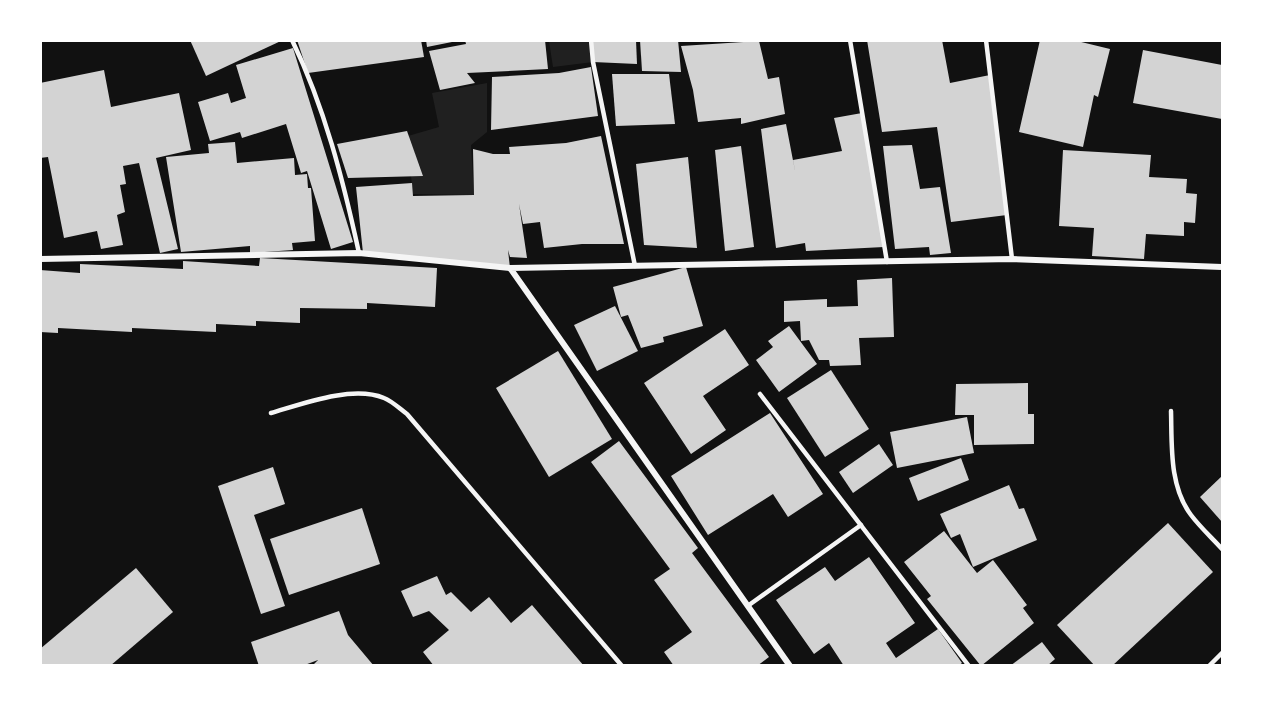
<svg xmlns="http://www.w3.org/2000/svg" width="1263" height="706" viewBox="0 0 1263 706" font-family="'Alegreya Sans',sans-serif">
	<style>
		.green { fill: #202020 }
		.building { fill: #d3d3d3 }
		.lines { fill: none; stroke-linecap: round; stroke-linejoin: round }
		.service { stroke: #f5f5f5; stroke-width: 4.5 }
		.minor { stroke: #f5f5f5; stroke-width: 6 }
	</style>
	<rect width="100%" height="100%" fill="#111"/>
	<g class="green">
		<path d="M549 41H591L593 62 553 67Z"/>
		<path d="M487 83V132L471 145 474 195 413 194 411 176 423 175 408 136 439 127 432 93Z"/>
	</g>
	<g class="building">
		<path d="M190 40H283L206 76Z"/>
		<path d="M297 40H421L424 57 308 73Z"/>
		<path d="M426 40H452V42L427 47Z"/>
		<path d="M465 40H545L548 69 467 73 475 83 440 90 429 51 466 44Z"/>
		<path d="M591 40H636L637 64 593 62Z"/>
		<path d="M640 40H678L681 72 642 71Z"/>
		<path d="M867 40H942L950 83 990 75 1007 215 951 222 937 127 882 132Z"/>
		<path d="M1040 40H1073L1110 49 1098 97 1094 95 1083 147 1019 132Z"/>
		<path d="M759 41 768 79 779 77 785 114 741 124V118L698 122 693 90 681 46Z"/>
		<path d="M293 48 353 242 331 249 307 171 301 173 286 124 242 138 240 132 210 141 198 102 228 93 231 103 246 98 236 65Z"/>
		<path d="M1143 50 1222 65V119L1133 103Z"/>
		<path d="M591 67 598 116 491 130 492 77 559 73Z"/>
		<path d="M104 70 111 107 179 93 191 150 156 158 178 249 160 253 139 163 123 166 126 184 120 185 125 212 117 215 123 245 101 249 97 231 64 238 48 157 40 158V83Z"/>
		<path d="M612 74H669L675 124 616 126Z"/>
		<path d="M862 113 884 247 806 251 805 243 776 248 761 129 786 124 796 176 793 160 842 151 834 118Z"/>
		<path d="M407 131 423 176 348 178 337 144Z"/>
		<path d="M601 136 624 244H582L544 248 540 222 523 224 519 204 527 258 510 257 508 250 510 268 363 253 356 187 412 183 413 196 474 195 473 149 493 154H510L509 147 566 143Z"/>
		<path d="M235 142 237 163 294 158 295 175 307 174 308 188H311L315 241 292 243 293 250 250 253V246L181 252 166 157 209 153 208 144Z"/>
		<path d="M912 145 920 189 940 187 951 253 930 255 929 247 895 249 883 146Z"/>
		<path d="M741 146 754 247 725 251 715 150Z"/>
		<path d="M1063 150 1151 155 1149 177 1187 179 1186 193 1197 194 1195 223 1184 222V236L1146 234 1144 259 1092 256 1094 228 1059 226Z"/>
		<path d="M688 157 697 248 644 245 636 164Z"/>
		<path d="M260 258 437 268 435 307 367 303V309L300 308V323L256 321V326L216 324V332L132 328V332L58 328V333L40 332V270L80 273V264L183 269V261L259 266Z"/>
		<path d="M686 267 703 326 663 337 664 342 641 348 628 315 621 317 613 287Z"/>
		<path d="M892 278 894 337 859 338 861 365 830 366 829 360H819L809 340 801 341 800 321 784 322V301L827 299V307L858 306 857 280Z"/>
		<path d="M615 306 638 351 597 371 574 325Z"/>
		<path d="M789 326 817 364 779 392 756 360 773 347 768 341Z"/>
		<path d="M725 329 749 365 703 396 726 430 691 454 644 383Z"/>
		<path d="M558 351 612 439 549 477 496 388Z"/>
		<path d="M831 370 869 429 825 457 787 398Z"/>
		<path d="M1028 383V414H1034V444L974 445V415H955L956 384Z"/>
		<path d="M770 413 823 494 788 517 773 494 708 535 671 476Z"/>
		<path d="M967 417 974 453 897 468 890 432Z"/>
		<path d="M619 441 698 548 692 553 769 657 757 666H674L664 652 692 632 654 580 670 569 591 462Z"/>
		<path d="M879 444 893 465 853 493 839 472Z"/>
		<path d="M961 458 969 480 918 501 909 478Z"/>
		<path d="M273 467 285 504 254 515 285 606 261 614 218 486Z"/>
		<path d="M1222 476V522L1200 497Z"/>
		<path d="M1009 485 1019 509 1024 508 1037 540 973 567 960 534 951 538 940 514Z"/>
		<path d="M362 508 380 564 289 595 270 539Z"/>
		<path d="M1168 523 1213 572 1112 666H1095L1057 625Z"/>
		<path d="M944 531 977 573 993 560 1027 605 1023 608 1034 623 981 666 927 599 931 596 904 562Z"/>
		<path d="M869 557 915 623 886 643 896 658 938 629 962 663 958 666H844L829 643 814 654 776 600 825 567 835 581Z"/>
		<path d="M136 568 173 612 110 666H40V649Z"/>
		<path d="M437 576 446 595 451 592 471 612 489 597 511 623 532 605 584 666H434L423 652 449 630 429 611 413 617 401 591Z"/>
		<path d="M339 611 348 635 374 666H312L318 660 302 666H259L251 642Z"/>
		<path d="M1042 642 1055 659 1047 666H1010Z"/>
	</g>
	<g class="lines">
		<g class="service">
			<path d="M292 40C325 108 343 180 359 253"/>
			<path d="M591 40 593 62 635 266"/>
			<path d="M850 40 887 262"/>
			<path d="M986 40 1012 259"/>
			<path d="M760 394 969 666"/>
			<path d="M1171 411C1172 445 1169 486 1191 515 1200 527 1212 538 1222 549"/>
			<path d="M271 413C302 404 352 385 384 398 392 401 400 409 407 414L622 666"/>
			<path d="M749 605 861 525"/>
			<path d="M1209 666 1222 653"/>
		</g>
		<g class="minor">
			<path d="M40 259 359 253 510 268"/>
			<path d="M790 666 510 268 1012 259 1222 267"/>
		</g>
	</g>
	<rect width="1263" height="706" fill="none" stroke="#ffffff" stroke-width="84"/>
</svg>
